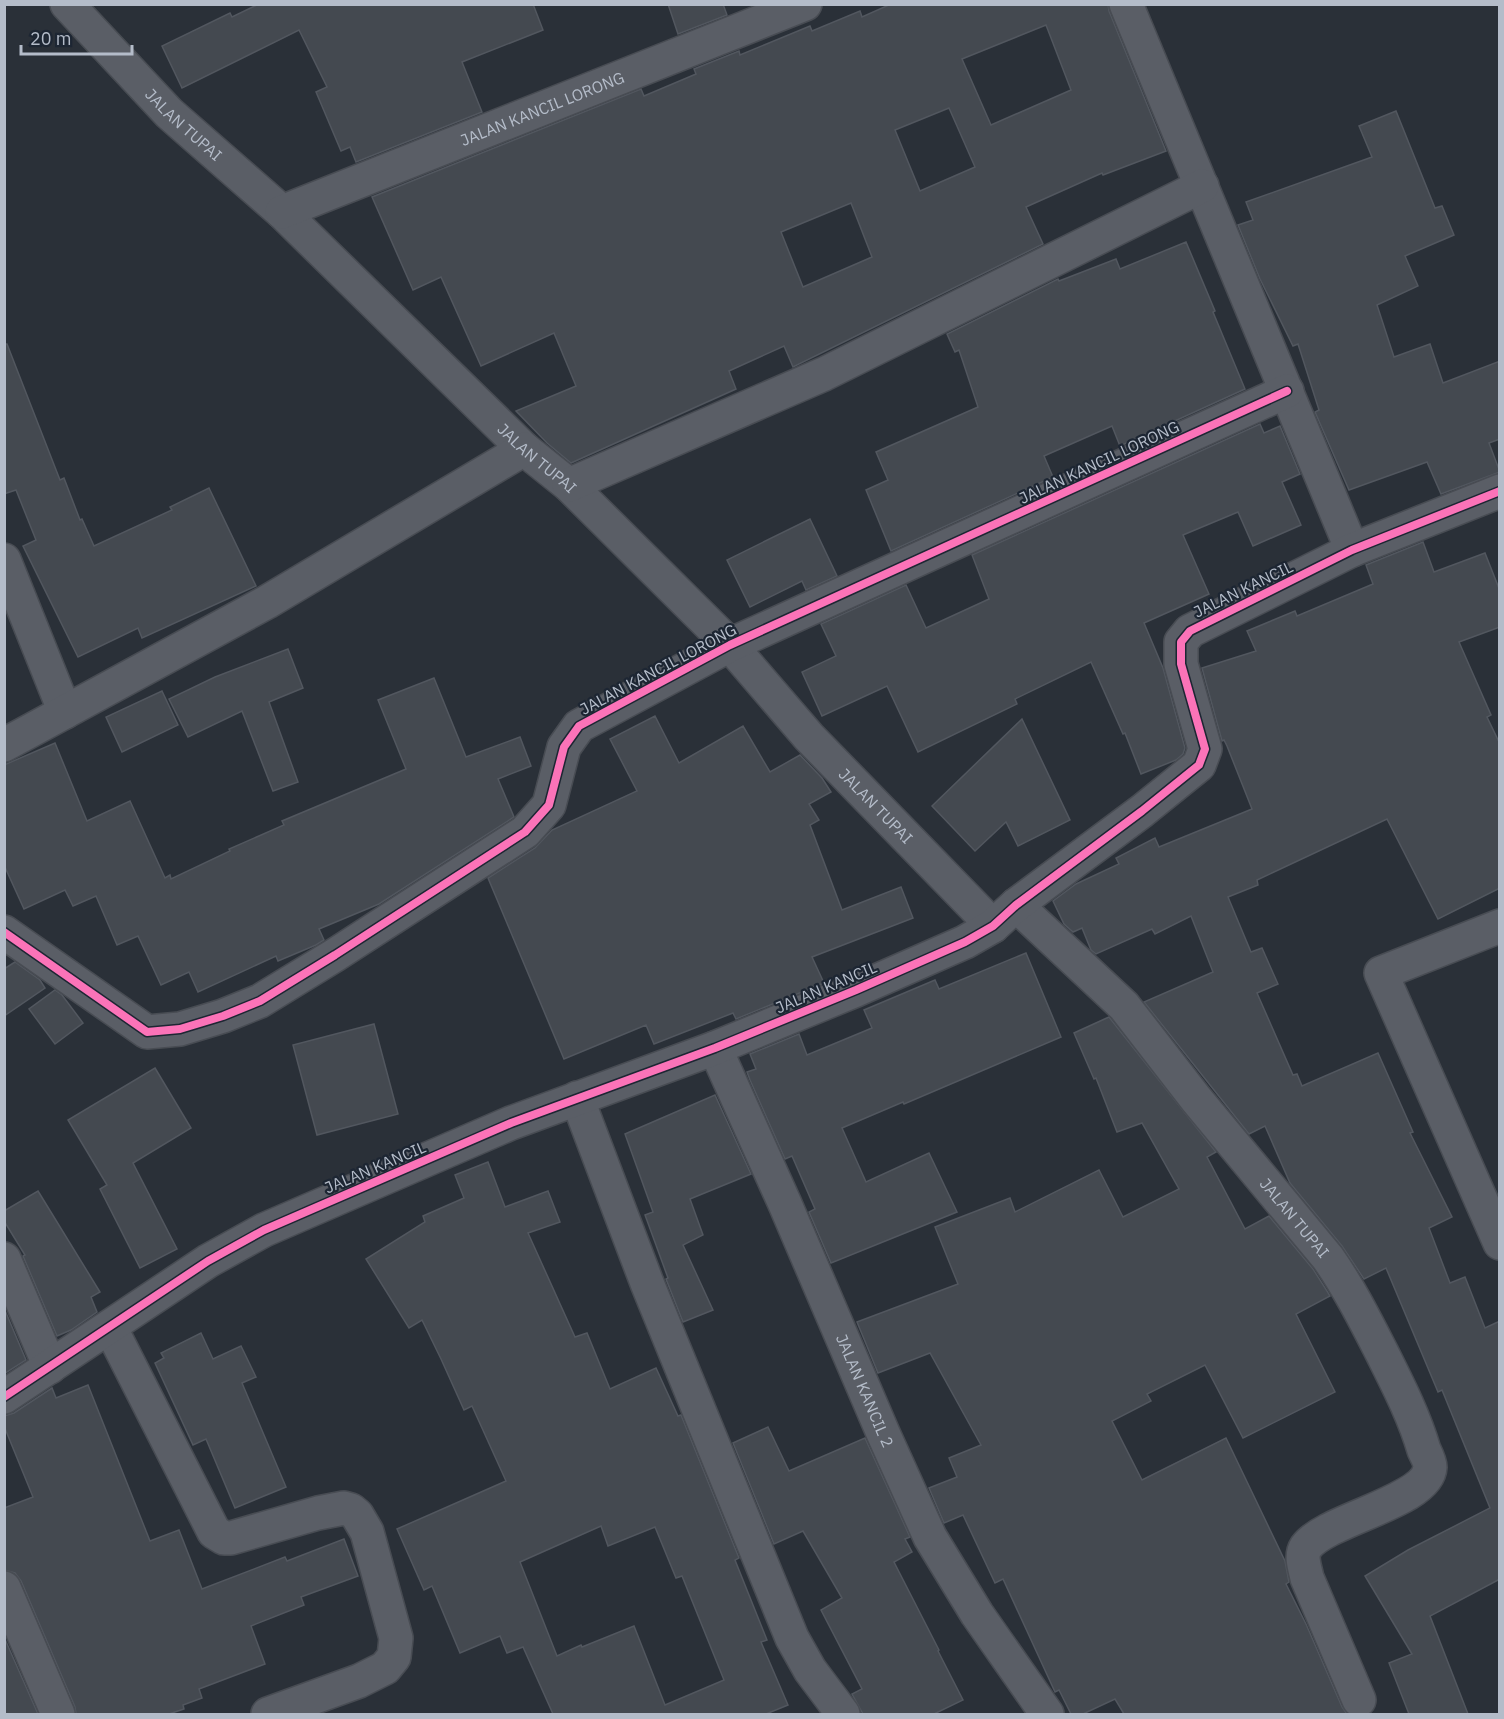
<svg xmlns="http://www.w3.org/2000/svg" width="1504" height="1719" font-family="'IBM Plex Sans',sans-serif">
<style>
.building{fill:#444950;stroke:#52575f;stroke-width:1.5;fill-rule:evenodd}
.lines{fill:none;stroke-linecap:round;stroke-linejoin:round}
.street-casing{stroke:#484c53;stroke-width:36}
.street{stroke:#5a5e66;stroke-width:33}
.cycleway-casing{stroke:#1d2633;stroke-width:11}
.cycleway{stroke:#fb73b8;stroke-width:8}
.labels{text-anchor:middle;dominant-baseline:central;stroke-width:4.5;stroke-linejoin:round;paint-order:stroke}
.street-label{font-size:16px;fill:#b4bcc9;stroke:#1d2633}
</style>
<rect width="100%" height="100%" fill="#2a3038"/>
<g class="building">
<path d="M 259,4 L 533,4 L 543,30 L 462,62 L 482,112 L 356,162 L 350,147 L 341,151 L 316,92 L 327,87 L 299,30 L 182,88 L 162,46 L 230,13 L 232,17 Z"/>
<path d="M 668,4 L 723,4 L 727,15 L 678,34 Z"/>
<path d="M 891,4 L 1108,4 L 1109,11 L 1166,151 L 1103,175 L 1102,173 L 1026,207 L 1043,244 L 793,367 L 784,346 L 729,371 L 736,389 L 571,463 L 547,443 L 516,411 L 576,386 L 554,333 L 481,366 L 441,277 L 413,290 L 372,197 L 641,89 L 644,96 L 696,74 L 694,69 L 739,51 L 740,55 L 810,26 L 812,31 L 860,11 L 862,17 ZM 1046,25 L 1071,90 L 991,125 L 962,59 ZM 949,108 L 975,167 L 920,191 L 895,130 ZM 851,203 L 872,257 L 803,287 L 781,232 Z"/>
<path d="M 1396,111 L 1435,208 L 1442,206 L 1454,235 L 1405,256 L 1418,286 L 1377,305 L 1394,357 L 1430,344 L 1443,383 L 1500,361 L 1500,439 L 1489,443 L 1500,472 L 1441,494 L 1427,462 L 1349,490 L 1315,412 L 1319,410 L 1298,344 L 1293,346 L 1260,279 L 1238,225 L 1253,220 L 1246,202 L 1372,157 L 1359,126 Z"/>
<path d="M 1186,242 L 1215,311 L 1213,312 L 1245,389 L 1120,446 L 1112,426 L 1044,456 L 1053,477 L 891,551 L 866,490 L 888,480 L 876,452 L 978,407 L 959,350 L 955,352 L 947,334 L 1058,279 L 1059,281 L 1116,259 L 1120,269 Z"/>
<path d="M 4,344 L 7,344 L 60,480 L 64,478 L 80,520 L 82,519 L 94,546 L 172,510 L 170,507 L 209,488 L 256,586 L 142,638 L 138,628 L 78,657 L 23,546 L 36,540 L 16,490 L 4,494 Z"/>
<path d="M 1260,424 L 1264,433 L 1280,426 L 1300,474 L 1282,482 L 1301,525 L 1253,546 L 1238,512 L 1183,535 L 1209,594 L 1144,623 L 1163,668 L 1185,748 L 1183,754 L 1176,760 L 1141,774 L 1125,733 L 1123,734 L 1091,662 L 1015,699 L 1017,704 L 918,752 L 887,686 L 822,716 L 802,672 L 836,656 L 821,624 L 906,585 L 926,628 L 989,599 L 972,555 Z"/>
<path d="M 810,519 L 837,576 L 806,590 L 802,581 L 750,607 L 727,560 Z"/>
<path d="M 1423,542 L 1434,572 L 1485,553 L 1500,591 L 1500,627 L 1459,642 L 1491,715 L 1487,717 L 1500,744 L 1500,888 L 1438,919 L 1387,819 L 1257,880 L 1258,885 L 1228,897 L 1251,952 L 1262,948 L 1278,984 L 1257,993 L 1293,1075 L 1297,1074 L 1302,1086 L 1378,1053 L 1413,1132 L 1410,1133 L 1452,1217 L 1429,1228 L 1450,1283 L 1465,1277 L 1485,1328 L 1500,1321 L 1500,1579 L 1430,1616 L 1468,1714 L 1409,1714 L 1389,1663 L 1412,1654 L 1365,1576 L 1408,1550 L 1490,1508 L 1442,1390 L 1438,1392 L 1386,1268 L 1364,1279 L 1342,1246 L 1290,1183 L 1265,1126 L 1249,1134 L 1144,1002 L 1213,972 L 1191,916 L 1155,934 L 1152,929 L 1096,954 L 1091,950 L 1082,928 L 1073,932 L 1064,924 L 1053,901 L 1076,884 L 1119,864 L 1116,858 L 1155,838 L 1159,847 L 1252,809 L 1227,746 L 1224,740 L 1222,741 L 1202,668 L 1256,651 L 1247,631 L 1295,611 L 1297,616 L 1373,584 L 1366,565 Z"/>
<path d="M 288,649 L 303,688 L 269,702 L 298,782 L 273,791 L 242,711 L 188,737 L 169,699 L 215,677 Z"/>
<path d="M 434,678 L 466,757 L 520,737 L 531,766 L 498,779 L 514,817 L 379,904 L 319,929 L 324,940 L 316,945 L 278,961 L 276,956 L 198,992 L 189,972 L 161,985 L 138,936 L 117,945 L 96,896 L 73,906 L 65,890 L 24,909 L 4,865 L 4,765 L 55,743 L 87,821 L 130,801 L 165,878 L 170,875 L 171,879 L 230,851 L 229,849 L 284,825 L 282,821 L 406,769 L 378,700 Z"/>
<path d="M 162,691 L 178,725 L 122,752 L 106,717 Z"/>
<path d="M 655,716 L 679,763 L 743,726 L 770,772 L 800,755 L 822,778 L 831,792 L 809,804 L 819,820 L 810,825 L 842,910 L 901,887 L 913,918 L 812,957 L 824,983 L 736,1019 L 733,1013 L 654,1044 L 646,1025 L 564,1059 L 488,878 L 535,848 L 552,830 L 637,791 L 610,739 Z"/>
<path d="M 1022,719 L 1070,820 L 1018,846 L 1006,822 L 975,851 L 932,806 Z"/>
<path d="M 1026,953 L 1061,1037 L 904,1104 L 903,1102 L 842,1128 L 866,1182 L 929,1153 L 957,1212 L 831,1263 L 809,1212 L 815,1209 L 792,1156 L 785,1159 L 750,1080 L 747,1072 L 756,1069 L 750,1054 L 799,1034 L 807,1055 L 872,1028 L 864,1010 L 935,980 L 939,989 Z"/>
<path d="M 15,962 L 40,980 L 45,988 L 4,1016 L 4,969 Z"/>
<path d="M 55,990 L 62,995 L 83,1023 L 55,1044 L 29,1009 Z"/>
<path d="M 1109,1017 L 1216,1152 L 1207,1157 L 1245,1229 L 1269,1216 L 1313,1269 L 1327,1291 L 1330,1296 L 1296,1314 L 1335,1392 L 1243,1438 L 1205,1365 L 1147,1394 L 1151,1401 L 1112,1421 L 1142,1480 L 1226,1438 L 1285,1561 L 1289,1582 L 1286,1584 L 1306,1624 L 1342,1707 L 1347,1714 L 1124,1714 L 1115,1699 L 1083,1714 L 1071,1714 L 1059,1690 L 1055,1692 L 1003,1579 L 995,1583 L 963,1515 L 944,1523 L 929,1488 L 957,1477 L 949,1458 L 981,1445 L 930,1353 L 878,1373 L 857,1322 L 958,1284 L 935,1227 L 1010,1198 L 1015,1212 L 1099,1170 L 1123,1217 L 1179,1189 L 1142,1123 L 1117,1132 L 1096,1078 L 1094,1079 L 1074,1033 Z"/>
<path d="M 374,1024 L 398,1114 L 317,1135 L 293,1045 Z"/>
<path d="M 155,1068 L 191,1128 L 133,1163 L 177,1249 L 140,1268 L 100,1189 L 107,1185 L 68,1120 Z"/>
<path d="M 715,1095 L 751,1174 L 690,1199 L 703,1235 L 683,1245 L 713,1310 L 683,1322 L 666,1279 L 668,1278 L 645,1215 L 653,1212 L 625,1134 Z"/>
<path d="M 488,1162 L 505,1207 L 548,1191 L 560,1222 L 528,1233 L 575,1337 L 587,1333 L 610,1389 L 656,1368 L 678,1416 L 681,1415 L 739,1558 L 735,1560 L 767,1640 L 761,1642 L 788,1705 L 766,1714 L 553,1714 L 523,1647 L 507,1653 L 500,1636 L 460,1653 L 432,1586 L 424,1590 L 397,1529 L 506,1481 L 472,1406 L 464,1410 L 441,1359 L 422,1320 L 409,1328 L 366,1259 L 425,1222 L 423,1216 L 464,1198 L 455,1175 ZM 601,1526 L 608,1546 L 655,1527 L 676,1578 L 682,1576 L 724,1680 L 665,1705 L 634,1626 L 582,1647 L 581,1645 L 557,1656 L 520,1562 Z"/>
<path d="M 38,1191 L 100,1292 L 91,1297 L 97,1312 L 71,1330 L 57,1336 L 23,1256 L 25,1255 L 4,1221 L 4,1211 Z"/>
<path d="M 4,1308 L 26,1360 L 4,1374 Z"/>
<path d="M 201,1333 L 213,1359 L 241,1346 L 256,1377 L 242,1383 L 286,1487 L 235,1508 L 206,1439 L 193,1445 L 155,1363 L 164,1358 L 161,1353 Z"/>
<path d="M 88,1385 L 150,1541 L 179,1530 L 202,1589 L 285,1557 L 287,1561 L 344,1539 L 358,1576 L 301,1597 L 304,1605 L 251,1626 L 265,1664 L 199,1689 L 202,1698 L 183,1705 L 184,1709 L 169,1714 L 76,1714 L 75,1707 L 21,1581 L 15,1573 L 4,1570 L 4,1508 L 33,1497 L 4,1426 L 4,1416 L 14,1413 L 52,1388 L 56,1398 Z"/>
<path d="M 768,1427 L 789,1471 L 865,1438 L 910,1537 L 905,1539 L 912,1552 L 894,1562 L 939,1650 L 938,1651 L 963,1700 L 934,1714 L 863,1714 L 852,1694 L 862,1689 L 821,1610 L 842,1598 L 803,1531 L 774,1544 L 733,1443 Z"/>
<path d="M 4,1637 L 38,1714 L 4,1714 Z"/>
</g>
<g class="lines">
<g class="street-casing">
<g id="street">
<path id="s1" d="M 67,4 L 169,113 L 282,212 L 524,449 L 569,485 L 730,645 L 809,737 L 993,926"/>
<path d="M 1126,4 L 1352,550"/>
<path id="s2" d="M 282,212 L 805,4"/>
<path d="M 569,485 L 824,374 L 1202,186"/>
<path d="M 4,560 L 65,712"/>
<path d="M 4,745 L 267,602 L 524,449"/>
<path id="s3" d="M 1016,905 L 1124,1006 L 1196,1099 L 1328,1258 C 1349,1288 1365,1320 1382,1353 C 1398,1385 1414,1416 1424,1450 C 1426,1454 1430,1462 1430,1467 C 1428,1502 1326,1519 1306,1547 C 1300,1556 1305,1568 1307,1578 L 1359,1700"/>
<path d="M 1500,926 L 1381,973 L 1500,1243"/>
<path d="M 4,932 L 147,1032 L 180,1029 L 223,1016 L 260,1001 L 335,955 L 525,832 L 549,805 L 564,747 L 579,726 L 730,645 L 1287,391"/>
<path id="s4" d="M 715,1048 L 785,1204 L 883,1433 L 930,1537 L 977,1614 L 1047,1714"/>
<path d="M 577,1098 L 647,1283 L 792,1638 L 810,1670 L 843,1714"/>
<path d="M 4,1259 L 50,1367"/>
<path d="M 110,1327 L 214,1532 L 224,1538 L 231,1538 L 318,1513 L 344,1508 L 351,1510 L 357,1515 L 367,1532 L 396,1638 L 394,1657 L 385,1668 L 359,1681 L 268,1714"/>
<path d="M 4,1397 L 208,1261 L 264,1230 L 511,1123 L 715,1048 L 856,990 L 965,942 L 993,926 L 1016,905 L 1142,811 L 1199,765 L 1205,749 L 1181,664 L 1181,642 L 1190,631 L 1352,550 L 1500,491"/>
<path d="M 4,1588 L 58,1714"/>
</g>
</g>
<use href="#street" class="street"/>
<g class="cycleway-casing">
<g id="cycleway">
<path d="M 4,932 L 147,1032 L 180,1029 L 223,1016 L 260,1001 L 335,955 L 525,832 L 549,805 L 564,747 L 579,726 L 730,645 L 1287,391"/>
<path d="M 4,1397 L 208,1261 L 264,1230 L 511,1123 L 715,1048 L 856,990 L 965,942 L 993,926 L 1016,905 L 1142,811 L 1199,765 L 1205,749 L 1181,664 L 1181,642 L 1190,631 L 1352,550 L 1500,491"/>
</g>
</g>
<use href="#cycleway" class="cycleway"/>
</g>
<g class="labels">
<g class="street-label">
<text stroke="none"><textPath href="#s2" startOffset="280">JALAN KANCIL LORONG</textPath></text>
<text stroke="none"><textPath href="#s1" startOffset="168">JALAN TUPAI</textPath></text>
<text stroke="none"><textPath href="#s1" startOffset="654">JALAN TUPAI</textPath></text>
<text transform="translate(1099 462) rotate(-25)">JALAN KANCIL LORONG</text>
<text transform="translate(1243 589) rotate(-26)">JALAN KANCIL</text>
<text transform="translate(658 669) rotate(-28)">JALAN KANCIL LORONG</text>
<text stroke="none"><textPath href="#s1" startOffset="1140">JALAN TUPAI</textPath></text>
<text transform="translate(826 987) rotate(-23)">JALAN KANCIL</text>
<text transform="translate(375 1167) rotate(-23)">JALAN KANCIL</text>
<text stroke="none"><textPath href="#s3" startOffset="420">JALAN TUPAI</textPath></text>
<text stroke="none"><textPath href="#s4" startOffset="374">JALAN KANCIL 2</textPath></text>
</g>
</g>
<rect width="1504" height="1719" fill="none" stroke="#b4bcc9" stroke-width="12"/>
<path d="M21 45v9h111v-9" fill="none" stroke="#b4bcc9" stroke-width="3"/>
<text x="30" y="45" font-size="18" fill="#b4bcc9" stroke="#1d2633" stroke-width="4.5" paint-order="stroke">20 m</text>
</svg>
